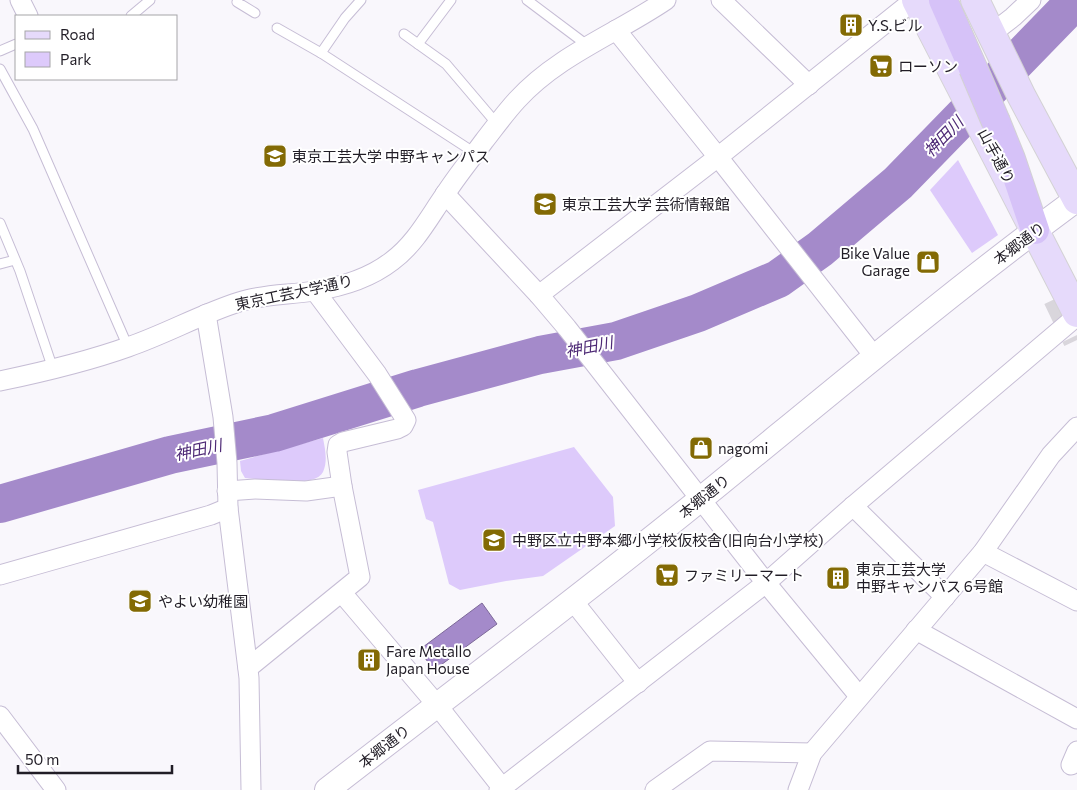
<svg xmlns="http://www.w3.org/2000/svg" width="1077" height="790" font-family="Commissioner,'Noto Sans JP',sans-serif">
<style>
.green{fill:#ddcafb}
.water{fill:#a48aca;stroke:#7d6999}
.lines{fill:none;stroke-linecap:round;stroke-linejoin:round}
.river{stroke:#a48aca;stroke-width:38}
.motorway-tunnel{stroke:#d9d6dc;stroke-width:28;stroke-dasharray:28 14;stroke-linecap:butt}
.service-casing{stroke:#c6bdd5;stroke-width:11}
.minor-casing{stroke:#c6bdd5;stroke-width:21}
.tertiary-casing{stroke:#c6bdd5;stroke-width:26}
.primary-casing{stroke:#d3d2d4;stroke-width:30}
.motorway-casing{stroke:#d3d2d4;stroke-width:30}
.service{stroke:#fff;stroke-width:9}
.minor{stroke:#fff;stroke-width:19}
.tertiary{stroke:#fff;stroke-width:24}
.primary{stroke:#e6dafb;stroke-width:28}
.motorway{stroke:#d6c2f8;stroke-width:28}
.motorway-bridge-casing{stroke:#d3d2d4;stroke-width:30;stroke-linecap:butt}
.motorway-bridge{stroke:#d6c2f8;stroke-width:28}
.labels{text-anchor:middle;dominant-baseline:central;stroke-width:4;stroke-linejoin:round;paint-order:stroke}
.poi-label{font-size:15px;fill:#211d26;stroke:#fff;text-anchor:start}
.street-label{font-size:15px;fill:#211d26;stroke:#fff}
.water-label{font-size:16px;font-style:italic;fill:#4e2a76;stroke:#fff}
</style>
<rect width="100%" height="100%" fill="#f9f7fc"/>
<g class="green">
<path d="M 958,160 L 998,235 L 972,253 L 930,190 Z"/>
<path d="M 323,438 C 325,449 328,461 323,472 C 315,489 261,479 245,478 L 241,471 L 240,461 Z"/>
<path d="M 574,447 L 613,497 L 615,526 L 543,576 L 506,581 L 460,590 L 449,584 L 433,522 L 426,519 L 418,490 Z"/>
</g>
<path class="water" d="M 482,603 L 497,624 L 434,670 L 419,650 Z"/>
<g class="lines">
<path class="river" d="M 0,504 L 170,455 L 274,433 L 418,388 L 540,355 L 616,341 L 698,313 L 778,279 L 820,249 L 898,183 L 1076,0"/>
<path class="motorway-tunnel" d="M 1057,298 L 1077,340"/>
<g class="service-casing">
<g id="service">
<path d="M 238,0 L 237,2 L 255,13"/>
<path d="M 361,0 L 345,18 L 321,53 L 475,153"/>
<path d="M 451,0 L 418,44 L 446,64 L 497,124"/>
<path d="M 527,0 L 587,45"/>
<path d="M 131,16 L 150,0"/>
<path d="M 277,28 L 321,53"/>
<path d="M 404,34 L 418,44"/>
<path d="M 0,51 L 16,44"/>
<path d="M 0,69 L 33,129 L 128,347"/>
<path d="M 0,223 L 20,271 L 53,369"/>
<path d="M 0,264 L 15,260"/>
</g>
</g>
<g class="minor-casing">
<g id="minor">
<path d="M 20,0 L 28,16"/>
<path d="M 721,0 L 809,85"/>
<path d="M 616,30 L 718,157 L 914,0"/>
<path d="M 991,34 L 1013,17 L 1031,0"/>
<path d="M 445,194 L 539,295 L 567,328 L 766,583 L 859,696"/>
<path d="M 539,295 L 718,157 L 874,356"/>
<path d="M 206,314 L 223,417 L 227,463 L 228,508 L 249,678 L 251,790"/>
<path d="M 0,381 C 43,372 86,362 128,347 C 166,334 201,314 239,302 C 263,294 289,295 314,291 C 341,287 370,278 392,261 C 415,244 428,219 444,196 C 456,177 471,159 484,141 C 495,127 505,113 517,100 C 558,55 616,34 666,0"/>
<path d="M 227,491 L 255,489 L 306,491 L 342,486"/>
<path d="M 853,506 L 945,597"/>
<path d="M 983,552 L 1077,601"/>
<path d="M 0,575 L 211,515 L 228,508"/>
<path d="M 342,593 L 437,705 L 504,790"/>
<path d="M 573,601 L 638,683"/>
<path d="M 916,630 L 1077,719"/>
<path d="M 248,668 L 360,577 L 342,486 L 337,452 L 338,445 L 343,442 L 397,429 L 403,426 L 406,420 L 377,374 L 315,291"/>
<path d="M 0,716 L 56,790"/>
<path d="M 1071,765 L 1077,751"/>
<path d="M 499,790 L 766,583 L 853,506 L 1077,316"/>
<path d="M 655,790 L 710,751 L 812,753"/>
<path d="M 798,790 L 812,753 L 983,552 L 1051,455 L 1077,427"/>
</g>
</g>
<g class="tertiary-casing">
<path id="tertiary" d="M 327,790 C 452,693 579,598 702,498 C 826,397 948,294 1077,199"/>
</g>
<g class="primary-casing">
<g id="primary">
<path d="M 916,0 L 1077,313"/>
<path d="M 975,0 L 1021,95 L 1077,200"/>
</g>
</g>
<g class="motorway-casing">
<g id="motorway">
<path d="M 943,0 L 973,68"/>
<path d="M 996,122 L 1011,159 L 1035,230"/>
</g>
</g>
<use href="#service" class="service"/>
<use href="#minor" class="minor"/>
<use href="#tertiary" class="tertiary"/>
<use href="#primary" class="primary"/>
<use href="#motorway" class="motorway"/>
<g class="motorway-bridge-casing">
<path id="motorway-bridge" d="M 973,68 L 996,122"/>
</g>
<use href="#motorway-bridge" class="motorway-bridge"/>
</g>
<defs>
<g id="building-square" transform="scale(1.25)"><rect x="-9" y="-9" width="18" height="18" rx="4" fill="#836a04" stroke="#fff"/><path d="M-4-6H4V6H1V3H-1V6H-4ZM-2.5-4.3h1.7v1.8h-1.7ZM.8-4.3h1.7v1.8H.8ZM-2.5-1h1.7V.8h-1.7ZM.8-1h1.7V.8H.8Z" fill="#fff"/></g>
<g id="supermarket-square" transform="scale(1.25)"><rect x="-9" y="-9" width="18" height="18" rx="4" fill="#836a04" stroke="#fff"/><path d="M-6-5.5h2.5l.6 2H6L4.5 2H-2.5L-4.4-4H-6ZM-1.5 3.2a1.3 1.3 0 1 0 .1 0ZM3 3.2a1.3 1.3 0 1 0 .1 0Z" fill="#fff"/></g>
<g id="university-square" transform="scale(1.25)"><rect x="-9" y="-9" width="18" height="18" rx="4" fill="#836a04" stroke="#fff"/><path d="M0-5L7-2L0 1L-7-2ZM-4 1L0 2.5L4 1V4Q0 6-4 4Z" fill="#fff"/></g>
<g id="shop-square" transform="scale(1.25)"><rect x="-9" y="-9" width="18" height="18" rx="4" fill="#836a04" stroke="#fff"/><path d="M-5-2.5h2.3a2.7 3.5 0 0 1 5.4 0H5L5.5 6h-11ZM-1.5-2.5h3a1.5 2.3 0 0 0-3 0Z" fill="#fff"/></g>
<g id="school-square" transform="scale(1.25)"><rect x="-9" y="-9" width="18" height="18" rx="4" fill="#836a04" stroke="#fff"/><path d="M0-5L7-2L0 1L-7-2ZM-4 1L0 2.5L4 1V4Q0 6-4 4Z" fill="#fff"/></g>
</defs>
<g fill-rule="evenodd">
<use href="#building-square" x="851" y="25"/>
<use href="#supermarket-square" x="881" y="66"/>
<use href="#university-square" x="275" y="156"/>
<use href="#university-square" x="545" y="204"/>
<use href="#shop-square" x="928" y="262"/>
<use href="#shop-square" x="701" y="448"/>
<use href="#school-square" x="494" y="540"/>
<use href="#supermarket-square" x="667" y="575"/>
<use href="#building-square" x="838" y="578"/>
<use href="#school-square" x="140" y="601"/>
<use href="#building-square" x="369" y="660"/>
</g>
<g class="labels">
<g class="poi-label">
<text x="868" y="25">Y.S.ビル</text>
<text x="898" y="66">ローソン</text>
<text x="292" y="156">東京工芸大学 中野キャンパス</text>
<text x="562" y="204">東京工芸大学 芸術情報館</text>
<text x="910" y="253" text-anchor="end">Bike Value<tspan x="910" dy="17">Garage</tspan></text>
<text x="718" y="448">nagomi</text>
<text x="512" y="540">中野区立中野本郷小学校仮校舎(旧向台小学校)</text>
<text x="856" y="569">東京工芸大学<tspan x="856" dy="17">中野キャンパス 6号館</tspan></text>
<text x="684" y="575">ファミリーマート</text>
<text x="158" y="601">やよい幼稚園</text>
<text x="386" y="651">Fare Metallo<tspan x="386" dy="17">Japan House</tspan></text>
</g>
<g class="street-label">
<text transform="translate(997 156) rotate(62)">山手通り</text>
<text transform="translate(1019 243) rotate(-37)">本郷通り</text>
<text transform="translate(294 292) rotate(-12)">東京工芸大学通り</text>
<text transform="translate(704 496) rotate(-39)">本郷通り</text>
<text transform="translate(384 746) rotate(-38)">本郷通り</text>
</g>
<g class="water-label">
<text transform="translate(943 136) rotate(-46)">神田川</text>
<text transform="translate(589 346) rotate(-11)">神田川</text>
<text transform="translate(198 449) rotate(-12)">神田川</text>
</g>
</g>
<rect x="15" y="15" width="162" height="65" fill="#ffffff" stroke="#a6a5a8"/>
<rect x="25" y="31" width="25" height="8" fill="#e6dafb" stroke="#a6a5a8"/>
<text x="60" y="40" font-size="15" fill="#211d26">Road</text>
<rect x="25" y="52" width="25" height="15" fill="#ddcafb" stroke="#a6a5a8"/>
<text x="60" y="65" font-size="15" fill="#211d26">Park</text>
<path d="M18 765v8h154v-8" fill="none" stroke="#211d26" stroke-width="2.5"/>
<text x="25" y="765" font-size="15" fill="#211d26" stroke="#ffffff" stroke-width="4" paint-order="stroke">50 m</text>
</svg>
